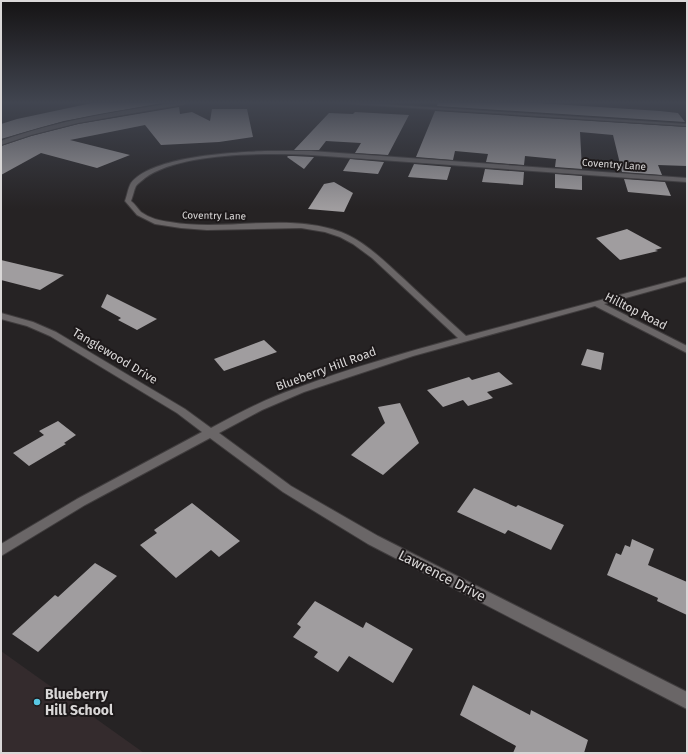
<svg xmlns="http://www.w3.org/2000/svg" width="688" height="754" font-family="'Fira Sans',sans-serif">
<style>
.built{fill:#342b2d}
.building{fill:#a09d9f}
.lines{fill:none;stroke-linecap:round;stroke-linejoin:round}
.minor-casing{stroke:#403d3e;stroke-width:2}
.minor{fill:#6a6667;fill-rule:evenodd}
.poi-dot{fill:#59c8e4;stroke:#1d191a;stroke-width:1.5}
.labels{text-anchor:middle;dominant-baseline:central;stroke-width:4;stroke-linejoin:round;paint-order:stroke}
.far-street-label{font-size:10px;fill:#dad8d8;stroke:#1d191a}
.street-label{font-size:12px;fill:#dad8d8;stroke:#1d191a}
.near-street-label{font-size:14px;fill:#dad8d8;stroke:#1d191a}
.near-poi-label{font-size:14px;font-weight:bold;fill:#dad8d8;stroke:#1d191a;text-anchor:start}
</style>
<rect width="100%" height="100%" fill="#262324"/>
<path class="built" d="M 1,651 L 144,753 L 1,753 Z"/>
<g class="building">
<path d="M 92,103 L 162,103 L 64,121 L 1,139 L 1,124 L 17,119 Z"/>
<path d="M 438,103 L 538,103 L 660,111 L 678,113 L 685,122 L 437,106 Z"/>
<path d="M 179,107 L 180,114 L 192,112 L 210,121 L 212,109 L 247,109 L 253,137 L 219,142 L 161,145 L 145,125 L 70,140 L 130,155 L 97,168 L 41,153 L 1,175 L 1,146 L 31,136 L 78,124 Z"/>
<path d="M 435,111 L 687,127 L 687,166 L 658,165 L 662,175 L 622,172 L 613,135 L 580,132 L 582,169 L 555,167 L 556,159 L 525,156 L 524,165 L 486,162 L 488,154 L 455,151 L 453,160 L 416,157 Z"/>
<path d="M 355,112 L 409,115 L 388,155 L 355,153 L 361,143 L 326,141 L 319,150 L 294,150 L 329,113 L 353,114 Z"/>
<path d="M 288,156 L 293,156 L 314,157 L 304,169 L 287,157 Z"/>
<path d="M 350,159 L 384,162 L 378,174 L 343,171 Z"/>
<path d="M 414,164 L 451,167 L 447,180 L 408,177 Z"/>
<path d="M 485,169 L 524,172 L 523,185 L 482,182 Z"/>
<path d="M 555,174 L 582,176 L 582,190 L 555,188 Z"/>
<path d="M 624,179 L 665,182 L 671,196 L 628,192 Z"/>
<path d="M 334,182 L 353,193 L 344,212 L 308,209 L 324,184 Z"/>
<path d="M 627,229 L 662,248 L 655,250 L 658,251 L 620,260 L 596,238 Z"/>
<path d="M 1,260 L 64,275 L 40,290 L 1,280 Z"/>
<path d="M 107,294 L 157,319 L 137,330 L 118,320 L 121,318 L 101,307 Z"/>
<path d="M 264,340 L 277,352 L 224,371 L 214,359 Z"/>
<path d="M 587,349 L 604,353 L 601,370 L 581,365 Z"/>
<path d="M 499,372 L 513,384 L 487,392 L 493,398 L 468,406 L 463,400 L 443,407 L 427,390 L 469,377 L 472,380 Z"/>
<path d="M 400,403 L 419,443 L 383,475 L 351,455 L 385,423 L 378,407 Z"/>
<path d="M 58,421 L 76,435 L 64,443 L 66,444 L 29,466 L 13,453 L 44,435 L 39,431 Z"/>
<path d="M 474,488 L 516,507 L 518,505 L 564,525 L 551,550 L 508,530 L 505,534 L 457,512 Z"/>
<path d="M 192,503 L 240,541 L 219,557 L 211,550 L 176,578 L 140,545 L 157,533 L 154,530 Z"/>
<path d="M 632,539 L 654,549 L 648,565 L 687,582 L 687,615 L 657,601 L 658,598 L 607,575 L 616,553 L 621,555 L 625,545 L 630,547 Z"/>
<path d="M 95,563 L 117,576 L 38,652 L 12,634 L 55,595 L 58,597 Z"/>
<path d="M 315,601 L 363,628 L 366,622 L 413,649 L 393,683 L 349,656 L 338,672 L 314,657 L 318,652 L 293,637 L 301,627 L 297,624 Z"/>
<path d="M 473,685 L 530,715 L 531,710 L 588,740 L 584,753 L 513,753 L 516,746 L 460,715 Z"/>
</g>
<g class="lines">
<g class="minor-casing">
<g id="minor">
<path d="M 175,103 L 191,103 L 78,123 L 31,135 L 1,145 L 1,141 C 55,121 118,111 175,103 Z"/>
<path d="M 337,103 L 365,103 L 687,124 L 687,126 Z"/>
<path d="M 268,151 L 311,151 L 687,178 L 687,182 L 311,155 C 267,153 181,152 145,178 C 142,181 138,183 136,186 C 134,190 133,196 131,201 C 135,204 138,209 141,212 C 149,218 161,221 170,222 C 226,232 286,212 341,232 C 366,242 384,261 404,279 C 424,298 445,317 466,336 L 687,277 L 687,281 L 604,304 L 687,346 L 687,353 L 595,306 L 413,356 L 304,392 L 262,410 L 219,433 L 291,486 L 378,536 L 687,692 L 687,709 L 368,544 L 283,492 L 210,438 L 85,505 L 1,556 L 1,544 L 77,499 L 202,432 L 177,413 L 50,336 L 27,326 L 1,319 L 1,313 L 33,322 L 56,332 L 185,409 L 211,428 C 239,413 267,398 297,388 C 350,368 404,353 458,338 L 372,258 L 353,244 L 340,237 L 325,232 L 301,228 L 207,230 L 181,228 L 155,224 L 137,215 L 125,201 C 127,196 128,188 131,183 C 152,156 235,152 268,151 Z"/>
</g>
</g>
<use href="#minor" class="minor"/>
</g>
<linearGradient id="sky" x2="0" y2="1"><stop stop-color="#151314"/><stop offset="0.49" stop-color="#414550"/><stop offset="1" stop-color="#414550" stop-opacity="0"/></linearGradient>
<rect width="688" height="209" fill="url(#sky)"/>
<circle class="poi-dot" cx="37" cy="702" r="4"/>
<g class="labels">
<g class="far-street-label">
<text transform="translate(614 165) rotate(4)">Coventry Lane</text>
<text transform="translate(214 216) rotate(1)">Coventry Lane</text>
</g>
<g class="street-label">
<text transform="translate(636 311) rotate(27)">Hilltop Road</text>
<text transform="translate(115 356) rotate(31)">Tanglewood Drive</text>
<text transform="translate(326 369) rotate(-20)">Blueberry Hill Road</text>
</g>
<g class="near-street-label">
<text transform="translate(442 576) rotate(27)">Lawrence Drive</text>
</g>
<g class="near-poi-label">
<text x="45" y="694">Blueberry<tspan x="45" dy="16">Hill School</tspan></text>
</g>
</g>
<rect width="688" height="754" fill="none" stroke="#dad8d8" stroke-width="4"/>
</svg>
